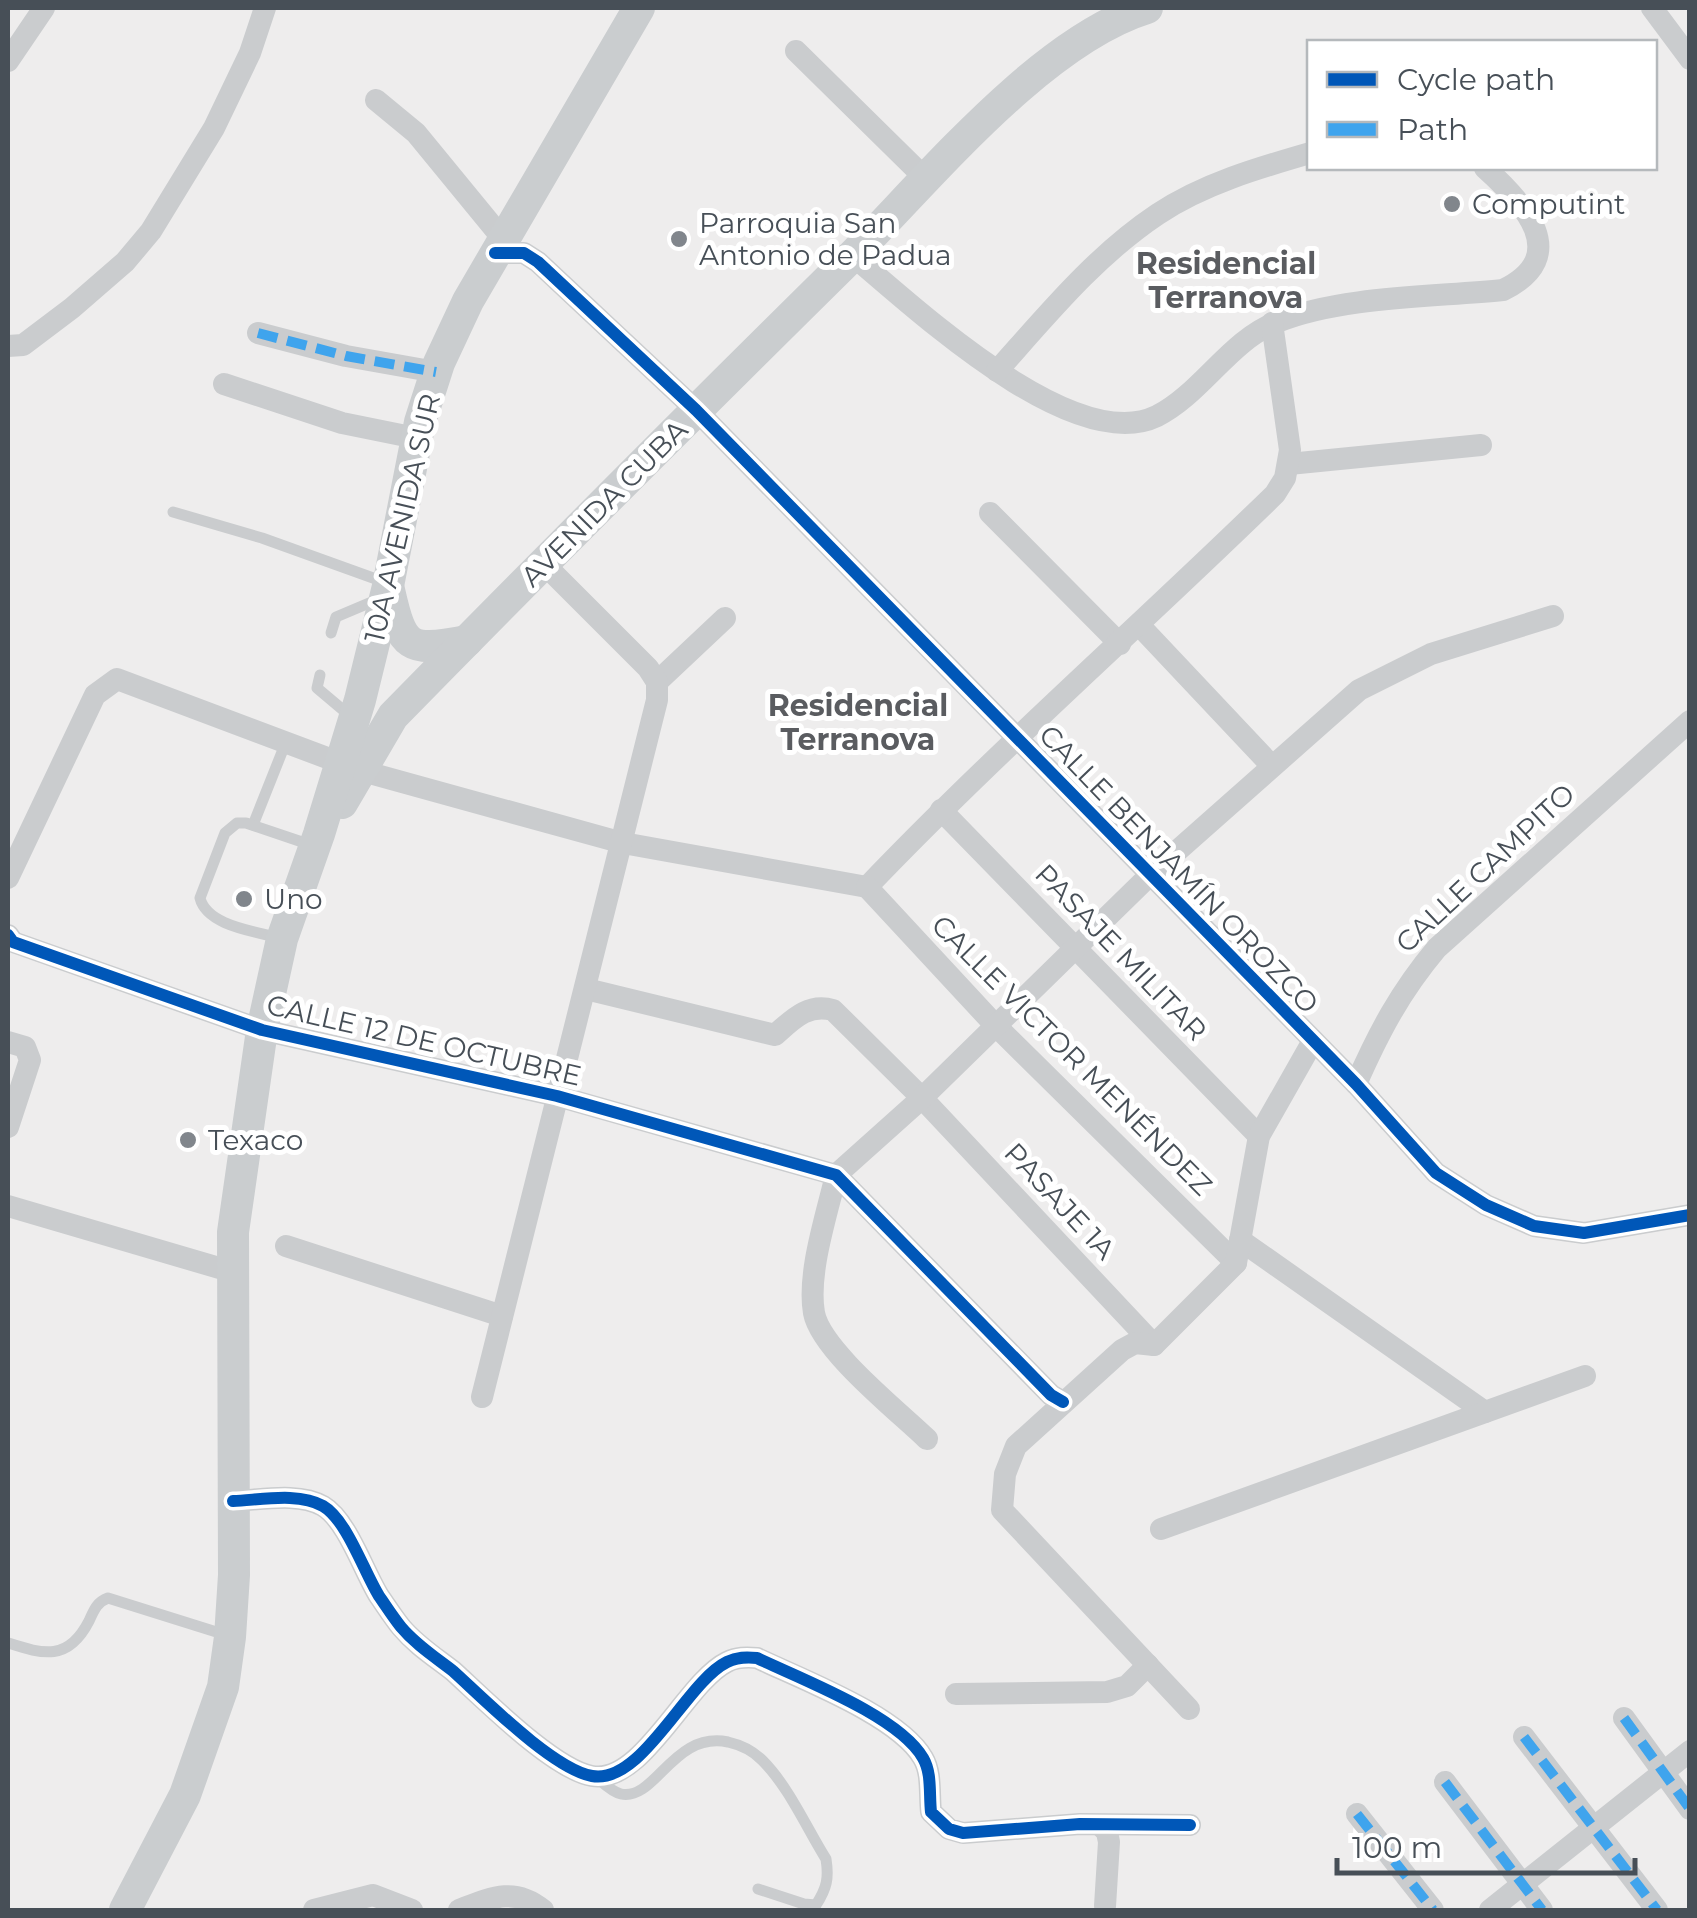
<svg xmlns="http://www.w3.org/2000/svg" width="1697" height="1918" font-family="Montserrat,sans-serif">
<style>
.lines{fill:none;stroke-linecap:round;stroke-linejoin:round}
.lane{stroke:#caccce;stroke-width:11}
.street{stroke:#caccce;stroke-width:22}
.secondary{stroke:#cacdcf;stroke-width:32}
.quiet{stroke:#3fa4ed;stroke-width:10;stroke-dasharray:20 10;stroke-linecap:butt}
.cycleway-casing{stroke:#fff;stroke-width:19}
.cycleway{stroke:#0057b8;stroke-width:12}
.poi-dot{fill:#81868c;stroke:#fff;stroke-width:4}
.labels{text-anchor:middle;dominant-baseline:central;stroke-width:10;stroke-linejoin:round;paint-order:stroke}
.poi-label{font-size:28px;fill:#474f57;stroke:#fff;text-anchor:start}
.street-label{font-size:28px;fill:#474f57;stroke:#fff}
.neighbourhood-label{font-size:30px;font-weight:bold;fill:#5a5c60;stroke:#fff}
</style>
<rect width="100%" height="100%" fill="#eeeded"/>
<g class="lines">
<g class="lane">
<path d="M 173,512 L 262,538 L 387,583"/>
<path d="M 331,633 L 336,617 L 381,598"/>
<path d="M 320,675 L 317,688 L 349,715"/>
<path d="M 253,825 L 286,742"/>
<path d="M 279,938 C 255,931 207,926 200,898 L 225,833 L 237,823 L 246,823 L 311,845"/>
<path d="M 8,1643 C 43,1654 68,1662 89,1621 C 94,1610 97,1602 108,1598 L 226,1635"/>
<path d="M 596,1777 C 603,1783 612,1792 621,1794 C 656,1801 673,1731 728,1742 C 741,1745 753,1751 762,1760 C 789,1787 806,1827 826,1859 C 829,1878 827,1888 816,1905 L 804,1904 L 758,1889"/>
</g>
<g class="street">
<path d="M 1652,8 L 1690,59"/>
<path d="M 796,51 L 926,179"/>
<path d="M 8,61 L 44,8"/>
<path d="M 376,100 L 416,133 L 503,239"/>
<path d="M 495,253 L 524,253 L 538,262 L 696,410 L 1356,1084 L 1436,1173 L 1486,1205 L 1534,1226 L 1584,1233 L 1690,1215"/>
<path d="M 852,255 C 913,306 1073,457 1157,416 C 1202,393 1230,340 1277,322 C 1341,296 1434,297 1503,290 C 1573,256 1524,203 1485,168"/>
<path d="M 258,333 L 346,356 L 436,372"/>
<path d="M 8,346 L 23,345 L 72,308 L 125,262 L 151,231 L 214,128 L 250,53 L 265,8"/>
<path d="M 997,371 C 1047,315 1095,256 1158,214 C 1203,184 1258,168 1310,153"/>
<path d="M 224,384 L 342,423 L 416,438"/>
<path d="M 1289,464 L 1481,445"/>
<path d="M 990,513 L 1120,644"/>
<path d="M 1140,626 L 1271,765"/>
<path d="M 657,682 L 725,618"/>
<path d="M 941,810 L 1259,1136"/>
<path d="M 8,878 L 95,695 L 117,679 L 362,771 L 623,843 L 867,887"/>
<path d="M 867,887 C 998,750 1140,626 1275,494 L 1285,478 L 1290,450 L 1272,323"/>
<path d="M 867,887 L 995,1025 L 1236,1263"/>
<path d="M 8,935 L 13,942 L 262,1030 L 557,1096 L 836,1175 L 1051,1395 L 1063,1402"/>
<path d="M 586,989 L 775,1035 C 793,1019 808,1003 833,1010 L 922,1098 L 1154,1345"/>
<path d="M 8,1042 L 25,1047 L 30,1060 L 8,1127"/>
<path d="M 1356,1084 C 1379,1032 1400,992 1437,948 L 1690,721"/>
<path d="M 836,1175 L 922,1098 L 1150,875 L 1359,690 L 1431,654 L 1553,616"/>
<path d="M 836,1175 C 827,1214 807,1273 814,1313 C 821,1350 898,1411 927,1439"/>
<path d="M 8,1206 L 233,1272"/>
<path d="M 1240,1240 L 1485,1412"/>
<path d="M 286,1246 L 502,1316"/>
<path d="M 482,1397 L 657,700 L 657,682 L 648,668 L 544,564"/>
<path d="M 233,1501 C 260,1500 299,1492 323,1506 C 347,1520 364,1572 379,1596 C 386,1606 393,1617 401,1627 C 416,1645 435,1657 453,1671 C 484,1699 553,1769 592,1776 C 642,1785 686,1682 727,1662 C 737,1657 746,1657 757,1658 C 801,1679 899,1716 923,1758 C 932,1773 929,1794 931,1812 L 949,1829 L 963,1833 L 1080,1824 L 1190,1825"/>
<path d="M 1161,1529 L 1585,1376"/>
<path d="M 956,1694 L 1107,1692 L 1127,1686 L 1148,1665"/>
<path d="M 1189,1709 L 1002,1510 L 1005,1474 L 1016,1446 L 1122,1350 L 1135,1343 L 1154,1345 L 1236,1263 L 1259,1136 L 1313,1041"/>
<path d="M 1624,1718 L 1690,1809"/>
<path d="M 1524,1737 L 1657,1910"/>
<path d="M 1445,1782 L 1542,1910"/>
<path d="M 1357,1814 L 1433,1910"/>
<path d="M 1101,1826 L 1107,1832 L 1109,1842 L 1105,1906"/>
<path d="M 314,1910 L 373,1895 L 412,1910"/>
<path d="M 459,1910 C 490,1898 514,1886 543,1910"/>
<path d="M 1490,1910 L 1690,1751"/>
</g>
<g class="secondary">
<path d="M 389,590 C 402,648 408,653 467,641"/>
<path d="M 342,803 L 393,716 C 543,563 695,411 848,260 C 927,181 1040,41 1147,8"/>
<path d="M 125,1910 L 185,1795 L 223,1687 L 230,1637 L 234,1575 L 233,1232 L 262,1030 L 282,939 L 319,834 L 360,700 L 388,586 L 420,422 L 439,363 L 468,301 L 639,8"/>
</g>
<g class="quiet">
<path d="M 258,333 L 346,356 L 436,372"/>
<path d="M 1624,1718 L 1690,1809"/>
<path d="M 1524,1737 L 1657,1910"/>
<path d="M 1445,1782 L 1542,1910"/>
<path d="M 1357,1814 L 1433,1910"/>
</g>
<g class="cycleway-casing">
<g id="cycleway">
<path d="M 495,253 L 524,253 L 538,262 L 696,410 L 1356,1084 L 1436,1173 L 1486,1205 L 1534,1226 L 1584,1233 L 1690,1215"/>
<path d="M 8,935 L 13,942 L 262,1030 L 557,1096 L 836,1175 L 1051,1395 L 1063,1402"/>
<path d="M 233,1501 C 260,1500 299,1492 323,1506 C 347,1520 364,1572 379,1596 C 386,1606 393,1617 401,1627 C 416,1645 435,1657 453,1671 C 484,1699 553,1769 592,1776 C 642,1785 686,1682 727,1662 C 737,1657 746,1657 757,1658 C 801,1679 899,1716 923,1758 C 932,1773 929,1794 931,1812 L 949,1829 L 963,1833 L 1080,1824 L 1190,1825"/>
</g>
</g>
<use href="#cycleway" class="cycleway"/>
</g>
<g class="poi-dot">
<circle cx="1452" cy="204" r="10"/>
<circle cx="679" cy="239" r="10"/>
<circle cx="244" cy="899" r="10"/>
<circle cx="188" cy="1140" r="10"/>
</g>
<g class="labels">
<g class="poi-label">
<text x="1472" y="204">Computint</text>
<text x="699" y="223">Parroquia San<tspan x="699" dy="32">Antonio de Padua</tspan></text>
<text x="264" y="899">Uno</text>
<text x="208" y="1140">Texaco</text>
</g>
<g class="street-label">
<text transform="translate(604 503) rotate(-45)">AVENIDA CUBA</text>
<text transform="translate(402 518) rotate(-77)">10A AVENIDA SUR</text>
<text transform="translate(1485 868) rotate(-43)">CALLE CAMPITO</text>
<text transform="translate(1179 869) rotate(46)">CALLE BENJAMÍN OROZCO</text>
<text transform="translate(1121 952) rotate(46)">PASAJE MILITAR</text>
<text transform="translate(424 1040) rotate(13)">CALLE 12 DE OCTUBRE</text>
<text transform="translate(1072 1055) rotate(45)">CALLE VICTOR MENÉNDEZ</text>
<text transform="translate(1060 1201) rotate(47)">PASAJE 1A</text>
</g>
<g class="neighbourhood-label">
<text x="1226" y="263">Residencial<tspan x="1226" dy="34">Terranova</tspan></text>
<text x="858" y="705">Residencial<tspan x="858" dy="34">Terranova</tspan></text>
</g>
</g>
<rect width="1697" height="1918" fill="none" stroke="#474f57" stroke-width="20"/>
<rect x="1307" y="40" width="350" height="130" fill="#ffffff" stroke="#b5b9bc" stroke-width="2.5"/>
<rect x="1327" y="72" width="50" height="15" fill="#0057b8" stroke="#b5b9bc" stroke-width="2.5"/>
<text x="1397" y="90" font-size="30" fill="#474f57">Cycle path</text>
<rect x="1327" y="122" width="50" height="15" fill="#3fa4ed" stroke="#b5b9bc" stroke-width="2.5"/>
<text x="1397" y="140" font-size="30" fill="#474f57">Path</text>
<path d="M1337 1858v15h298v-15" fill="none" stroke="#474f57" stroke-width="5"/>
<text x="1352" y="1858" font-size="30" fill="#474f57" stroke="#ffffff" stroke-width="8" paint-order="stroke">100 m</text>
</svg>
